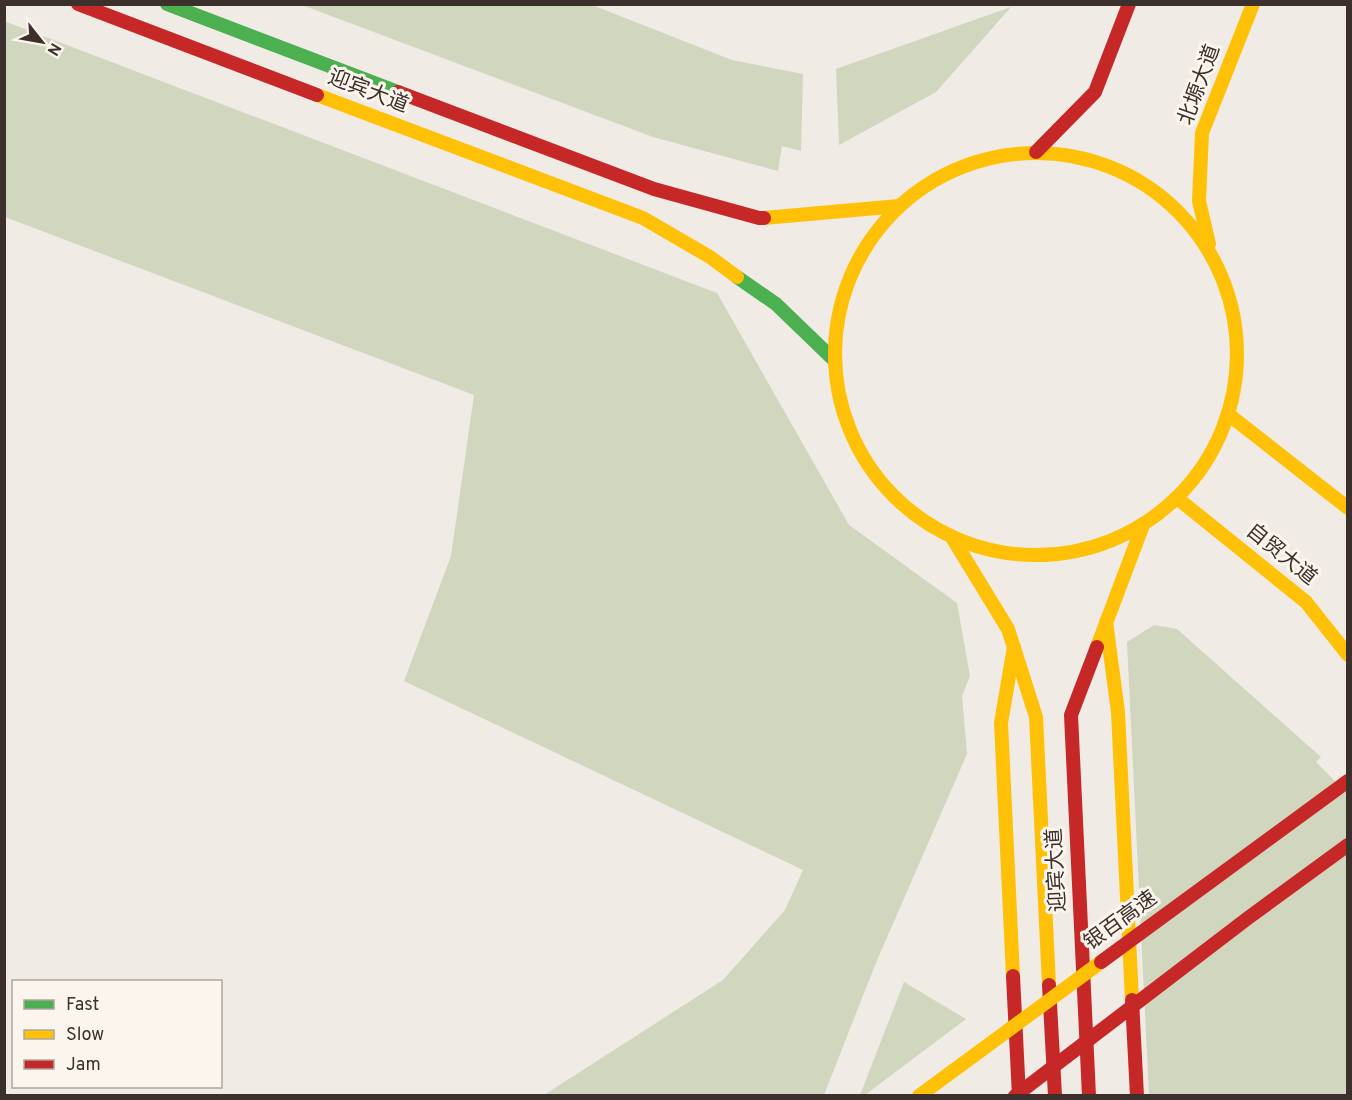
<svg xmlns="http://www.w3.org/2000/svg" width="1352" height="1100" font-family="Overpass,'Noto Sans SC',sans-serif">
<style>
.green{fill:#d1d6bf}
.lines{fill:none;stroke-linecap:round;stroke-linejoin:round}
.fast{stroke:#4caf50;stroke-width:14}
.slow{stroke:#ffc107;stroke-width:14}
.jam{stroke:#c62828;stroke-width:14}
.slow-bridge{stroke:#ffc107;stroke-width:14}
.jam-bridge{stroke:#c62828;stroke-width:14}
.labels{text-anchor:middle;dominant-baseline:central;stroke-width:6;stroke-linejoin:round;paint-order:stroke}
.street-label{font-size:21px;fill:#3b302b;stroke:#fbf5ee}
</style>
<rect width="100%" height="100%" fill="#f0ebe5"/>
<g class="green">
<path d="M 302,5 L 592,5 L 732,60 L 803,74 L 801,151 L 782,146 L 778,171 L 653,137 Z"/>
<path d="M 1011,7 L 936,92 L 839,145 L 836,69 Z"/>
<path d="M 4,21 L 717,293 L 849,525 L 957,603 L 970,676 L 962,696 L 967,754 L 875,965 L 824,1095 L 544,1095 L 723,980 L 785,910 L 803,870 L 404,681 L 451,556 L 474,395 L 5,217 Z"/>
<path d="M 1154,625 L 1177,629 L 1321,757 L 1316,762 L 1347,793 L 1347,1095 L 1149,1095 L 1127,642 Z"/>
<path d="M 904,982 L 966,1019 L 865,1095 L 860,1095 Z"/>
</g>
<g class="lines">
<g class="fast">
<path d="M 167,4 L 398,92"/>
<path d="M 737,277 L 776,304 L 834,360"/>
</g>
<g class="slow">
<path d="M 317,95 L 643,218 L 710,257 L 737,277"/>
<circle cx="1036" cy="354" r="201"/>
<path d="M 764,218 L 899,206"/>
<path d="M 1209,244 L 1199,201 L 1202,133 L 1253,4"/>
<path d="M 1228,414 L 1348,508"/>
<path d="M 1177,498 L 1306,602 L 1348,655"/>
<path d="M 953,539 L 1008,629 L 1036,717 L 1049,985"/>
<path d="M 1106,622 L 1118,712 L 1132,1000"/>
<path d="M 1097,647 L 1143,525"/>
<path d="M 1013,976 L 1001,723 L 1014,647"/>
</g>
<g class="jam">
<path d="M 78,4 L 317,95"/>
<path d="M 398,92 L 654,189 L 759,218 L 764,218"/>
<path d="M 1036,152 L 1095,92 L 1129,4"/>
<path d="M 1013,976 L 1019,1096"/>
<path d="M 1049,985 L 1055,1096"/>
<path d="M 1132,1000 L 1137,1096"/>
<path d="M 1089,1096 L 1071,715 L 1097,647"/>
</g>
<path class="slow-bridge" d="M 919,1096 L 1101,962"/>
<g class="jam-bridge">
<path d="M 1101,962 L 1348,781"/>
<path d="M 1015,1096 L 1248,918 L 1348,845"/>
</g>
</g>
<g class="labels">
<g class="street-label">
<text transform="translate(1200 85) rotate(-70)">北塬大道</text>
<text transform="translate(368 92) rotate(21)">迎宾大道</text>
<text transform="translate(1281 555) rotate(39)">自贸大道</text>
<text transform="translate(1057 870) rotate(-93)">迎宾大道</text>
<text transform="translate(1121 921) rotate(-36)">银百高速</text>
</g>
</g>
<rect width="1352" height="1100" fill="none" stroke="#3b302b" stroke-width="12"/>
<rect x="12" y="980" width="210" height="108" fill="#fbf5ee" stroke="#aea6a0" stroke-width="1.5"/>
<rect x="24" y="1000" width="30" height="9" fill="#4caf50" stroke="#aea6a0" stroke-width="1.5"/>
<text x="66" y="1010" font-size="18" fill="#3b302b">Fast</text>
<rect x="24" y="1030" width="30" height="9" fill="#ffc107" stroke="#aea6a0" stroke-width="1.5"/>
<text x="66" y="1040" font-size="18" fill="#3b302b">Slow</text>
<rect x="24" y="1060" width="30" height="9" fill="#c62828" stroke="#aea6a0" stroke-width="1.5"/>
<text x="66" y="1070" font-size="18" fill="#3b302b">Jam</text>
<g transform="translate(42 42) rotate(121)" stroke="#fbf5ee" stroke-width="4.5" paint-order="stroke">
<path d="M0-4.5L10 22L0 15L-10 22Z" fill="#3b302b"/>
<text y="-9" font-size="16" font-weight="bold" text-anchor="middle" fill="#3b302b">N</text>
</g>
</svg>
